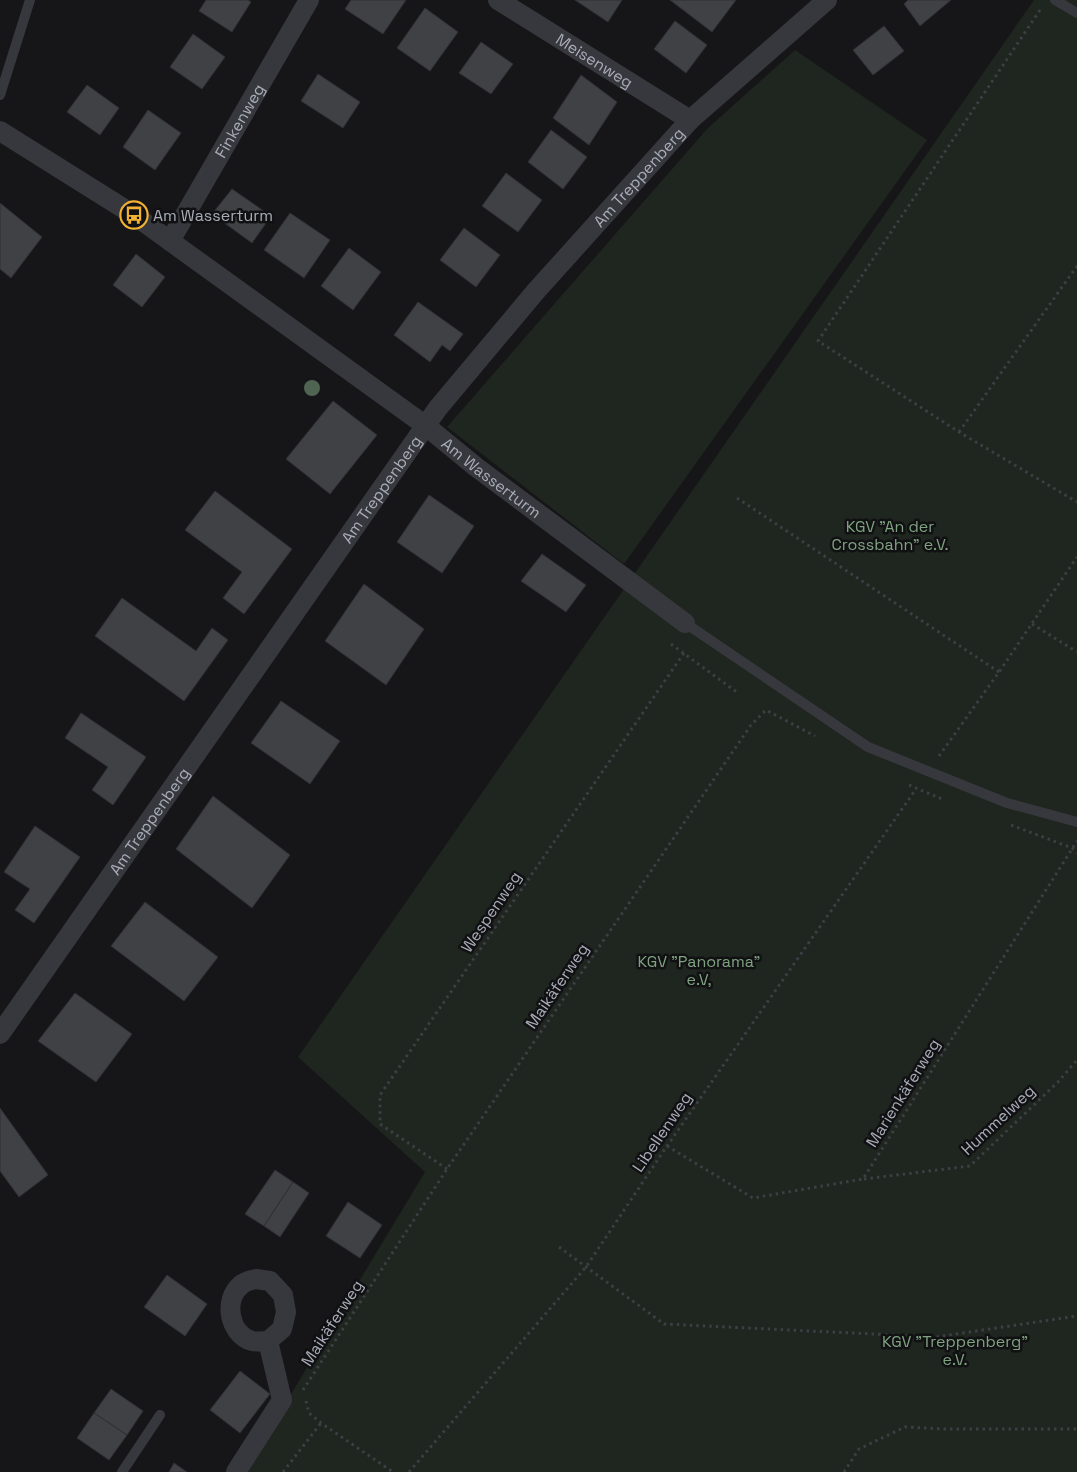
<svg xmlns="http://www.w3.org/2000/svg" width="1077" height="1472" font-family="'Space Grotesk',sans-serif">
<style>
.green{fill:#1e261f}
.building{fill:#404145;stroke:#303034}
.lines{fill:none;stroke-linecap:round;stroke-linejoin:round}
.path{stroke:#3d3f44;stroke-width:3;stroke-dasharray:2.5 4;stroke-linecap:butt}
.lane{stroke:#37383d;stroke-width:10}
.street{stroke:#37383d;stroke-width:20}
.tree{fill:#506452}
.labels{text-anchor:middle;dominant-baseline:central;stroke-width:5;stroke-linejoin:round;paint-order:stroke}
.street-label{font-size:16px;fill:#a8adb8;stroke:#111113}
.poi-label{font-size:16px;fill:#a8adb8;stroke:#111113;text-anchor:start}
.park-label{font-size:16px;fill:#7fa381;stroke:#111113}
</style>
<rect width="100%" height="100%" fill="#161618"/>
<g class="green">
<path d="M 1034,0 L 1077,0 L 1077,1472 L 244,1472 L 425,1172 L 298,1057 Z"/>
<path d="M 795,50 L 927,140 L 624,564 L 447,427 L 707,129 Z"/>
</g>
<g class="building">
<path d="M 206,0 L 248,0 L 251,2 L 232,32 L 199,11 Z"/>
<path d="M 351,0 L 406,0 L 383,34 L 345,9 Z"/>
<path d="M 575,0 L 622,0 L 608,22 Z"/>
<path d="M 670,0 L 736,0 L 712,32 Z"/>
<path d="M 908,0 L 951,0 L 920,26 L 904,4 Z"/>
<path d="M 425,8 L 458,32 L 430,71 L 397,48 Z"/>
<path d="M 675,21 L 707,45 L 686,73 L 654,49 Z"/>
<path d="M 884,26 L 904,51 L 873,75 L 853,50 Z"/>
<path d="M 193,34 L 225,57 L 202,89 L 170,67 Z"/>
<path d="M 481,42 L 513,64 L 491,94 L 459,73 Z"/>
<path d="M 318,74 L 360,102 L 343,128 L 301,101 Z"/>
<path d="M 581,75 L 617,102 L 589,145 L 553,118 Z"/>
<path d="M 87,85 L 119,108 L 100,135 L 67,112 Z"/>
<path d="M 148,110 L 181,133 L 155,170 L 123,147 Z"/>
<path d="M 551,130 L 587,157 L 563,189 L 528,162 Z"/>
<path d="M 506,173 L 542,200 L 518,232 L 482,206 Z"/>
<path d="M 232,189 L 271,216 L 252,243 L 212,214 Z"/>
<path d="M 0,203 L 42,237 L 11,278 L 0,269 Z"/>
<path d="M 290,213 L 330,240 L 304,278 L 264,250 Z"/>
<path d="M 464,228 L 500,255 L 476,287 L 440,260 Z"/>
<path d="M 349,248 L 381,272 L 353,310 L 321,286 Z"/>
<path d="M 136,254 L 165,277 L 142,307 L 113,285 Z"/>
<path d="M 418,302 L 463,334 L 450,351 L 442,345 L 430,362 L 394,335 Z"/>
<path d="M 333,401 L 377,435 L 330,494 L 286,459 Z"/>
<path d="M 215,491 L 292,549 L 244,614 L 223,598 L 242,572 L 185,530 Z"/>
<path d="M 429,495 L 474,526 L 442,573 L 397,542 Z"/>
<path d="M 542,554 L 586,585 L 566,612 L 521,581 Z"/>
<path d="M 364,584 L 424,629 L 386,685 L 325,641 Z"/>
<path d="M 122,598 L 196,651 L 212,628 L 228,640 L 184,701 L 95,636 Z"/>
<path d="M 281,701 L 340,741 L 310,784 L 251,743 Z"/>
<path d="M 81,713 L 146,757 L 113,805 L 92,790 L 108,767 L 65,738 Z"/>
<path d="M 213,796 L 290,855 L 252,908 L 176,849 Z"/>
<path d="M 35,826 L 80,857 L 34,923 L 15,910 L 30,889 L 4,872 Z"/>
<path d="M 145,902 L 218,957 L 184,1001 L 111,946 Z"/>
<path d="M 75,993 L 132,1034 L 96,1082 L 38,1041 Z"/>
<path d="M 0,1108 L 48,1175 L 19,1197 L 0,1171 Z"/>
<path d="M 275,1170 L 293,1182 L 264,1226 L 245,1214 Z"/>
<path d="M 293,1182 L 309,1193 L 280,1237 L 264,1226 Z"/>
<path d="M 348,1202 L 382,1225 L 360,1258 L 326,1236 Z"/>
<path d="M 167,1275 L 207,1304 L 185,1336 L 144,1307 Z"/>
<path d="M 240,1371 L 270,1394 L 240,1433 L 210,1410 Z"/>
<path d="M 111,1389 L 143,1411 L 127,1435 L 94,1413 Z"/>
<path d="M 94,1413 L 127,1435 L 109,1460 L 77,1438 Z"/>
<path d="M 174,1463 L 187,1472 L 169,1472 Z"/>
</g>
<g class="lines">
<g class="path">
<path d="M 1040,10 L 818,341 L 959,432 L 1077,502"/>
<path d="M 959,432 L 1077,266"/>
<path d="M 737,498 L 999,672"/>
<path d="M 1032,624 L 1077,652"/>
<path d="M 671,644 L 738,693"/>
<path d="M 939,756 L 999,672 L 1077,557"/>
<path d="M 909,785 L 942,799"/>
<path d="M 1011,825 L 1072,848 L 1077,853"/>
<path d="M 667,1146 L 753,1198 L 863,1179 L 1077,841"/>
<path d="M 447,1169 L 380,1124 L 380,1095 L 684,653"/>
<path d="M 864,1179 L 970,1166 L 1058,1082 L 1077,1060"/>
<path d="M 559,1247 L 664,1324 L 936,1337 L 1077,1316"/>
<path d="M 303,1390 L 447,1169 L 751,725 L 766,710 L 815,736"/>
<path d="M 306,1401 L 309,1413 L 321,1423 L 393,1472"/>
<path d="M 283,1472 L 321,1423"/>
<path d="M 409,1472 L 586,1267 L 667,1146 L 916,789"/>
<path d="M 844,1472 L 859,1449 L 905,1427 L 944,1429 L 1077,1429"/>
</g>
<g class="lane">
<path d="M 1055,0 L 1077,13"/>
<path d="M 0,95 L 30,0"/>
<path d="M 685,623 L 868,747 L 1007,803 L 1077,822"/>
<path d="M 122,1472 L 160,1415"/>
</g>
<g class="street">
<path id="s1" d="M 498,0 L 690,120"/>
<path id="s2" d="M 0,131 L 134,215 L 170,241 L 426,426 L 476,467 L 685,623"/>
<path id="s3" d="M 170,241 L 309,0"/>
<path id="s4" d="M 0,1034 L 438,408 L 536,291 L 690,120 L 827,0"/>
<path d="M 256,1279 L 270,1281 L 283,1295 L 286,1312 L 282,1329 L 268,1341 C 263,1341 257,1342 252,1341 C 229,1334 223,1300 241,1285 C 244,1282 251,1280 256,1279 Z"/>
<path d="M 236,1472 L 282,1400 L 268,1341"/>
</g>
</g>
<circle class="tree" cx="312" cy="388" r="8"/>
<defs>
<g id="bus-ring" transform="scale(1.4375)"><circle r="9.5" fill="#111113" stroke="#f2b134" stroke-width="1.5"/><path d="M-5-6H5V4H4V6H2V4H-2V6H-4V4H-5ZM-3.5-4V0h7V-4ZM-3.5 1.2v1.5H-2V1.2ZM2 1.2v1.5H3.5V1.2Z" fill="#f2b134"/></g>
</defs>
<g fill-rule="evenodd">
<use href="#bus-ring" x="134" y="215"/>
</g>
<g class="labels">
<g class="street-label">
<text stroke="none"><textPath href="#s1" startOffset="114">Meisenweg</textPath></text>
<text stroke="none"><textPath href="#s3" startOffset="139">Finkenweg</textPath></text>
<text stroke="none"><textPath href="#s4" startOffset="1070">Am Treppenberg</textPath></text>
<text stroke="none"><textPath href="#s2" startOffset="602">Am Wasserturm</textPath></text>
<text stroke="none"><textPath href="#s4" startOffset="665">Am Treppenberg</textPath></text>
<text stroke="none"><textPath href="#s4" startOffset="260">Am Treppenberg</textPath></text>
<text transform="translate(491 912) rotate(-56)">Wespenweg</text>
<text transform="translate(557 986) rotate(-56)">Maikäferweg</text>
<text transform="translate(903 1093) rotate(-58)">Marienkäferweg</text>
<text transform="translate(998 1120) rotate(-43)">Hummelweg</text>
<text transform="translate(662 1132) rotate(-56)">Libellenweg</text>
<text transform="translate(332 1323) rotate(-57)">Maikäferweg</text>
</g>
<g class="poi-label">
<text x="153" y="215">Am Wasserturm</text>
</g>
<g class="park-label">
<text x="890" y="526">KGV "An der<tspan x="890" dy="18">Crossbahn" e.V.</tspan></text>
<text x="699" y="961">KGV "Panorama"<tspan x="699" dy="18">e.V,</tspan></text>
<text x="955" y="1341">KGV "Treppenberg"<tspan x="955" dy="18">e.V.</tspan></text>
</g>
</g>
</svg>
